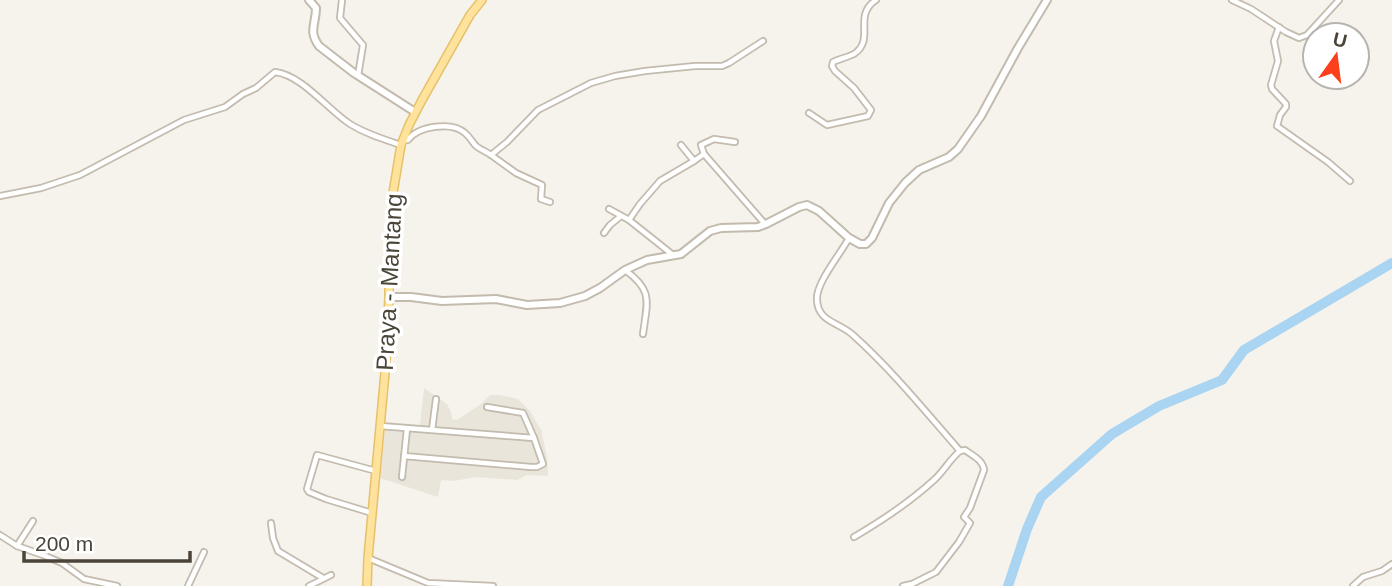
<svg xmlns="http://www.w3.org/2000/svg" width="1392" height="586" font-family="Helvetica,sans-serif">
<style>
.residential{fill:#eae5da}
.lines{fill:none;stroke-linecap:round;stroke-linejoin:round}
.river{stroke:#a9d4f2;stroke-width:10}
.minor-casing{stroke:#c2bbae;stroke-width:8}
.tertiary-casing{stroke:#c2bbae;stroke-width:10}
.primary-casing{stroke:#e6c16a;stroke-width:10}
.minor{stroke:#fff;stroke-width:4.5}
.tertiary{stroke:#fff;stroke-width:6}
.primary{stroke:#ffe39c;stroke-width:7}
.labels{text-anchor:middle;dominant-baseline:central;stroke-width:7;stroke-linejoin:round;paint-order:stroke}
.street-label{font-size:24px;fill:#4b4439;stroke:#fff}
</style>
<rect width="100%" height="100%" fill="#f6f3ec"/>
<path class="residential" d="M 424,388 L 447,404 L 451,412 L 452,419 L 457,420 L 481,404 L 490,395 L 500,395 L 518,399 L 530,411 L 541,430 L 547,457 L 548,476 L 527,475 L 517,480 L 475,477 L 454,481 L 441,480 L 438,497 L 380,478 L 386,422 L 420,425 Z"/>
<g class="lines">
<path class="river" d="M 1008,586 L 1027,529 L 1041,497 L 1112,434 L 1159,406 L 1222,380 L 1244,350 L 1392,263"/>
<g class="minor-casing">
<g id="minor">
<path d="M 342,0 L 340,18 L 363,45 L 358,76"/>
<path d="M 1232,0 L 1251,9 L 1286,32 L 1299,38 L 1307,35 L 1339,0"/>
<path d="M 1279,27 L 1274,41 L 1278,61 L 1271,85 L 1272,89 L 1286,104 L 1286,107 L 1280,115 L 1277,126 L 1328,162 L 1350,181"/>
<path d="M 809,113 L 827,125 L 868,116 L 871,110 L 854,88 L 835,71 L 832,66 L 833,62 C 839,59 848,57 854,54 C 876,39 852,16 876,0"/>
<path d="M 403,140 L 408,140 C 418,126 452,121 465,133 C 470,137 472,142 476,146 C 481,150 487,152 491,155 L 507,142 L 538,110 L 591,83 L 615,76 L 645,71 L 695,66 L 722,66 L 729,63 L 763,41"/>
<path d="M 681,145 L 694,161 L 704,154 L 765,224"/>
<path d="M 704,154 L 701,145 L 714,139 L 735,142"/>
<path d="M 491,155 L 516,173 L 542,185 L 541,199 L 550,202"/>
<path d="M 0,196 L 41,188 L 80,175 L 184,120 L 225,107 L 243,94 L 256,88 L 275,72 C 302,75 328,110 350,124 C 366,134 383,139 401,145"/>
<path d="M 609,209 L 629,220 L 673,255"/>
<path d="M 629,220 L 640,204 L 660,181 L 694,161"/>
<path d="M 604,233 L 610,225 L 621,216"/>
<path d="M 849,238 C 841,253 816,283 817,299 C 817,322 839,322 853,335 C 892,370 925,411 960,451 L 965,450 C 973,456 983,460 984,470 L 970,508 L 964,517 L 970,523 L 959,542 L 936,572 L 912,584 L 903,586"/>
<path d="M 625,270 C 654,291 647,302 643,334"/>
<path d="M 380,426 L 534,438"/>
<path d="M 432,430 L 436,399"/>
<path d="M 404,456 L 531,467 L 537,467 L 543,464 L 534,438 L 523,413 L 487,407"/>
<path d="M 402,477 L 407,429"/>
<path d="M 372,513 L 326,499 L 309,492 L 307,489 L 317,455 L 376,471"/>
<path d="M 271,523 L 273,538 L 278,551 L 323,578"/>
<path d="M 0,535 L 17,546 L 43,555 L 62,563 L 84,579 L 117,586"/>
<path d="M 854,537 C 883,520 910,502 934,480 C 944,471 950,459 960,451"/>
<path d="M 17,546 L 33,521"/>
<path d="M 368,558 L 428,583 L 493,586"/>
<path d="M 188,586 L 204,552"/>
<path d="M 309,586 L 331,575"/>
<path d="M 1353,586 L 1363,577 L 1382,571 L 1392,564"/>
</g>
</g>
<g class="tertiary-casing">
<g id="tertiary">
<path d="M 309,0 L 316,8 C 316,24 308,31 319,46 L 354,73 L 415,112"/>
<path d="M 389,297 L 411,297 L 442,301 L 496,299 L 527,305 L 560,303 L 585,296 L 600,288 L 625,270 L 647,260 L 681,254 L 710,231 L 721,228 L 758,227 L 766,224 L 799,207 L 807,205 L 819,211 L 849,238 L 860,244 L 866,244 L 872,238 L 889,203 L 905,183 L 919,170 L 949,157 L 958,149 L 981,116 L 1018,48 L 1047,0"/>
</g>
</g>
<g class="primary-casing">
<path id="primary" d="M 367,586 L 368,558 L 386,362 L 389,297 L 389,263 L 392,199 L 401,145 L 409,125 L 422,100 L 470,15 L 482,0"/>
</g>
<use href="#minor" class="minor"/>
<use href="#tertiary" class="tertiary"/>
<use href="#primary" class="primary"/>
</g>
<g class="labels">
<g class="street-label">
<text transform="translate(389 282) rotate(-87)">Praya - Mantang</text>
</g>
</g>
<g transform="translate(1336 56) rotate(14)"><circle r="33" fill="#ffffff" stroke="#b7b4b0" stroke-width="2"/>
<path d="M0-5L12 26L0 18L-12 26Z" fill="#fc3f1d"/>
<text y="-10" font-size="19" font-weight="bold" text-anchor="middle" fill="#4b4439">U</text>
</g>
<path d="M24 551v10h166v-10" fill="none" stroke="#4b4439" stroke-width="3.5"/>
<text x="35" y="551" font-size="21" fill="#4b4439" stroke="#ffffff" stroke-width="5" paint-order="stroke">200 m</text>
</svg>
